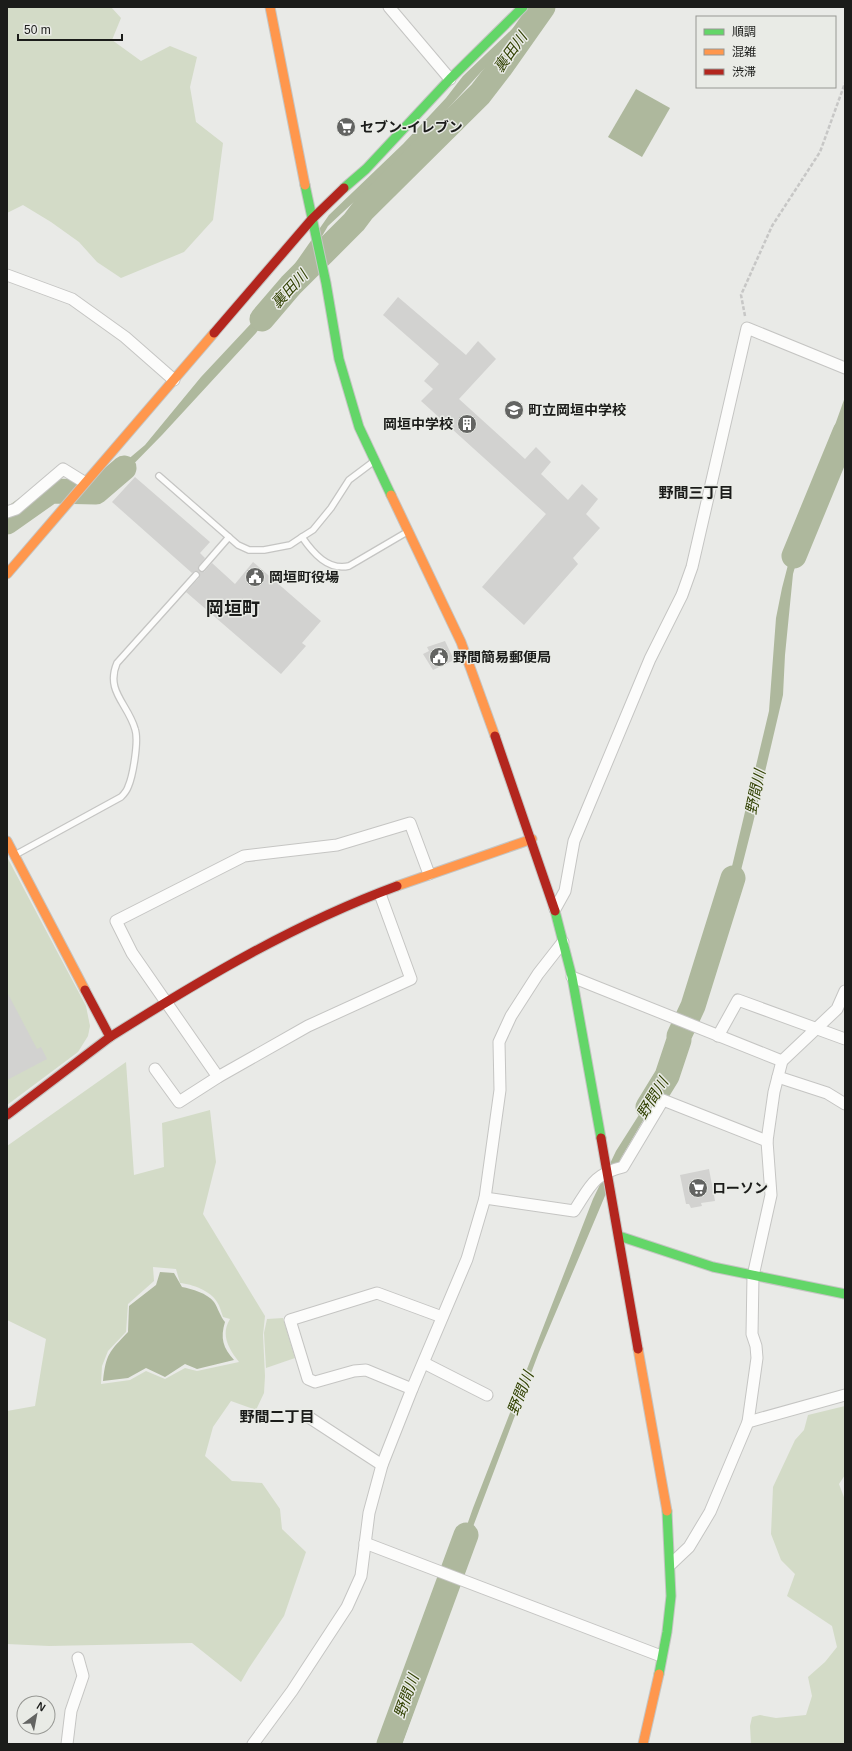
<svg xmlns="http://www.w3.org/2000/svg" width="852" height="1751" font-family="Arial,'Noto Sans JP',sans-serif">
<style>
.green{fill:#d3dbc7;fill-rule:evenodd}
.water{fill:#aeb89d}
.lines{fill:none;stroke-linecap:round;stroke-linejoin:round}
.river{stroke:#aeb89d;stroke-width:25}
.building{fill:#d2d2d0}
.lane-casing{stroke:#c5c5c3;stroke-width:8}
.street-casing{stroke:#c5c5c3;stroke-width:13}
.fast-casing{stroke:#c5c5c3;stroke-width:11}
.slow-casing{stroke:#c5c5c3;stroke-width:11}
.jam-casing{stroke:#c5c5c3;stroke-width:11}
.path{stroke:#c7c7c6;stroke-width:2.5;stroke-dasharray:4 2;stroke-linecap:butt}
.lane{stroke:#fcfcfb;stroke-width:5.5}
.street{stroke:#fcfcfb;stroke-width:11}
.fast{stroke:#63d668;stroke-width:9}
.slow{stroke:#ff974d;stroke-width:9}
.jam{stroke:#b3261e;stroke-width:9}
.labels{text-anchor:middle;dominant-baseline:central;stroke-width:3;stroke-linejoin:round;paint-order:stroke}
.poi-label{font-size:14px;font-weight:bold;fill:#1b1c1a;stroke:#e9ebe6;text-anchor:start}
.water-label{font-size:15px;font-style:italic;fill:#314102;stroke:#e9ebe6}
.neighbourhood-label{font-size:15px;font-weight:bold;fill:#1b1c1a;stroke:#e9ebe6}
.district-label{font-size:18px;font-weight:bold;fill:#1b1c1a;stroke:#e9ebe6}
</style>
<rect width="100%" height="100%" fill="#e9eae7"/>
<g class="green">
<path d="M 7,7 L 111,7 L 121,18 L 112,40 L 141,61 L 170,46 L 197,57 L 190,87 L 196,122 L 223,143 L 213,220 L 184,252 L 121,278 L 97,262 L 79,242 L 51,222 L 23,205 L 7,213 Z"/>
<path d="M 7,857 L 86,1006 L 90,1026 L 88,1036 L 78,1052 L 7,1105 Z"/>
<path d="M 126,1062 L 134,1175 L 164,1167 L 162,1123 L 210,1110 L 216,1162 L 203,1214 L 265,1316 L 263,1335 L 265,1376 L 264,1393 L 256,1410 L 231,1401 L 213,1427 L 205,1456 L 232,1481 L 262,1483 L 280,1509 L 282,1529 L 306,1552 L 284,1616 L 249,1668 L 241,1682 L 192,1643 L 49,1646 L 7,1644 L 7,1411 L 35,1406 L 46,1339 L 7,1320 L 7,1146 ZM 153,1267 L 176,1269 L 180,1283 C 192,1284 211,1291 217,1302 C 220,1306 221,1312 223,1317 L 230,1319 C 220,1335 229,1349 239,1362 L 197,1371 L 185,1368 L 165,1379 L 146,1371 L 130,1380 L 101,1384 L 102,1366 L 108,1351 L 126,1332 L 128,1304 L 154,1281 Z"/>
<path d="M 283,1318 L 295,1358 L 266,1368 L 264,1333 L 267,1319 Z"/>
<path d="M 845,1406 L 845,1475 L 839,1484 L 845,1500 L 845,1744 L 751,1744 L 750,1726 L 752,1717 L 760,1715 L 776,1718 L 806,1715 L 812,1696 L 808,1677 L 825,1662 L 837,1647 L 832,1626 L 787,1596 L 795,1574 L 781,1560 L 771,1534 L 773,1487 L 795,1440 L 804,1430 L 808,1415 Z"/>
</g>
<g class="water">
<path d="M 535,7 L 545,7 L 481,72 L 414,146 L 328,226 L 305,265 L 256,333 L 162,435 L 113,485 L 102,491 L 66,491 L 52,495 L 14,526 L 7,529 L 7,519 L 49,489 L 62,486 L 83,486 L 100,483 L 145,445 L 201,377 L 259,315 L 329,215 L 403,144 L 446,98 L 463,76 Z"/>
<path d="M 636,89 L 670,108 L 642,157 L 608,137 Z"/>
<path d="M 845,397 L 845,424 L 813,504 L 793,574 L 785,655 L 783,695 L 753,823 L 724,937 L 717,958 L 674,1062 L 654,1102 L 621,1158 L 539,1352 L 471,1532 L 453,1602 L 402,1744 L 394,1744 L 447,1595 L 459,1548 L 473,1508 L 593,1199 L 616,1151 L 656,1088 L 668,1063 L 685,1012 L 705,972 L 720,926 L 724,900 L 769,711 L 776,618 L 782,588 L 796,534 Z"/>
<path d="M 160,1272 L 174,1273 L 182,1287 C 192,1289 207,1293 214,1302 C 218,1308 220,1316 225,1322 C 220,1338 223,1348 234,1360 L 197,1369 L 185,1364 L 165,1377 L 146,1368 L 128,1378 L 103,1381 C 106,1354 109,1352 128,1332 L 129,1306 L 156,1285 Z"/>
</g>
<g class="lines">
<g class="river">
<path d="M 262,319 L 291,285 L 354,222 L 363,210 L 480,94 L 500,68 L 543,7"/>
<path d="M 7,522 L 51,491 L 96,492 L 124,468"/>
<path d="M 794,556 L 845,432"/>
<path d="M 648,1107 L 667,1076 L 679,1040 L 679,1036 L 693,1006 L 733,878"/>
<path d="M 389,1744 L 466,1535"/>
</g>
</g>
<g class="building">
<path d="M 398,297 L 466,355 L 478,341 L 496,359 L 459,399 L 525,459 L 536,447 L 551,462 L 541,474 L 568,500 L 582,484 L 598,499 L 586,514 L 600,528 L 573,558 L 578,564 L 524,625 L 482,587 L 546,514 L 421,401 L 433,389 L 424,381 L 439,364 L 383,315 Z"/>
<path d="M 135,477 L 210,542 L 200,553 L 205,558 L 198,567 L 200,571 L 204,572 L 212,563 L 235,584 L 253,562 L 321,621 L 302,643 L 306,646 L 281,674 L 186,592 L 199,578 L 199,572 L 195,571 L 192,573 L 112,502 Z"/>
<path d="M 445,641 L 454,660 L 433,670 L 423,654 L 429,651 L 427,647 Z"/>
<path d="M 7,992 L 37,1049 L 41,1047 L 47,1059 L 7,1080 Z"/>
<path d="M 709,1169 L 715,1201 L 701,1203 L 702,1206 L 691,1208 L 689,1204 L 686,1204 L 680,1175 Z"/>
</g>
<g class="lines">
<g class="lane-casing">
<g id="lane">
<path d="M 159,476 L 238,545 L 249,550 L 264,550 L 290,545 L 302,537 L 313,530 L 331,508 L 349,480 L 373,462"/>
<path d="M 302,537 C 313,553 328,571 349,566 L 407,532"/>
<path d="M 202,568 L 229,537"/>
<path d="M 15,855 L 121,797 C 124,794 127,790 128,787 C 133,776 139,740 135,729 C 128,704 105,691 117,663 L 196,575"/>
</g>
</g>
<g class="street-casing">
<g id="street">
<path d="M 389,7 L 450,79"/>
<path d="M 7,275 L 72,299 L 125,337 L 174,380"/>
<path d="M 7,512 L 16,509 L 63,469 L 84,482"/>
<path d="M 555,909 L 565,891 L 574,841 L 650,659 L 682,595 L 692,567 L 747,328 L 845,368"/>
<path d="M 572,977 L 782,1061"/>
<path d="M 718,1036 L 738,1000 L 845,1039"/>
<path d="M 155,1069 L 179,1102 L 218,1077 L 308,1026 L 411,979 L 380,894"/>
<path d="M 218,1077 L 132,953 L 116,921 L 244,856 L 337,845 L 410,823 L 429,874"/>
<path d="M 778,1077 L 827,1093 L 845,1104"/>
<path d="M 485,1198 L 574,1211 C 590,1187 593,1174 623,1167 L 663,1100 L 767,1141"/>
<path d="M 424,1363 L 487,1395"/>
<path d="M 412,1389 L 366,1370 L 354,1371 L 315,1382 L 308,1379 L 290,1320 L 377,1293 L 442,1317"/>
<path d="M 307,1416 L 382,1465"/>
<path d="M 748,1422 L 845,1395"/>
<path d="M 365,1543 L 661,1656"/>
<path d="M 671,1564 L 689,1547 L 710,1512 L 748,1422 L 757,1358 L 756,1346 L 752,1334 L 753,1276 L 771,1195 L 767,1141 L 774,1092 L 782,1061 L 837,1009 L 845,991"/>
<path d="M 67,1744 L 71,1711 L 83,1676 L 78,1658"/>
<path d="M 253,1744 L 292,1691 L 347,1607 L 361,1576 L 369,1513 L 382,1465 L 412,1389 L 467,1259 L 485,1198 L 500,1090 L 499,1042 L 511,1016 L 538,974 L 563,942"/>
</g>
</g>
<g class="fast-casing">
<g id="fast">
<path d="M 305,185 L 326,283 L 339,359 L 359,427 L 391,495"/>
<path d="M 344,188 L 366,169 L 450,79 L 523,7"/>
<path d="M 555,911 L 572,977 L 601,1138"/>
<path d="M 619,1236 L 713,1267 L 845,1294"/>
<path d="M 659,1674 L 667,1632 L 671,1596 L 667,1511"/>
</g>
</g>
<g class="slow-casing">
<g id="slow">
<path d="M 270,7 L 305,185"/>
<path d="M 391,495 L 461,642 L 495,736"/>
<path d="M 7,574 L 214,333"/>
<path d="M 7,841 L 85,990"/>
<path d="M 397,886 L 532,839"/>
<path d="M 638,1349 L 667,1511"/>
<path d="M 643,1744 L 659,1674"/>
</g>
</g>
<g class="jam-casing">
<g id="jam">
<path d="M 214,333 L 312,219 L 344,188"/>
<path d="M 495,736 L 555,911"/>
<path d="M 110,1037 C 202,979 294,924 397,886"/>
<path d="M 7,1115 L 110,1037 L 85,990"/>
<path d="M 601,1138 L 638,1349"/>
</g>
</g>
<path class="path" d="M 745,316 L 741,295 L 772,226 L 820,152 L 845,83"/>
<use href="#lane" class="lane"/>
<use href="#street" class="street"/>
<use href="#fast" class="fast"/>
<use href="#slow" class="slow"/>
<use href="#jam" class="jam"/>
</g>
<defs>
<g id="supermarket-disc" transform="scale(1)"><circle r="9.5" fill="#636462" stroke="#e9ebe6"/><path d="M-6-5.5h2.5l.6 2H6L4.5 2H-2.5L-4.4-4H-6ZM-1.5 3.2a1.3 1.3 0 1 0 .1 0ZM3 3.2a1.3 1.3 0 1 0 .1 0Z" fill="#fff"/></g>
<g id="school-disc" transform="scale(1)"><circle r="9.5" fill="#636462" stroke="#e9ebe6"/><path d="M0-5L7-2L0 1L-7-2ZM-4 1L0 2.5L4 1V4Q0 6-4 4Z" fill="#fff"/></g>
<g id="building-disc" transform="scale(1)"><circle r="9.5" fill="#636462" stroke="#e9ebe6"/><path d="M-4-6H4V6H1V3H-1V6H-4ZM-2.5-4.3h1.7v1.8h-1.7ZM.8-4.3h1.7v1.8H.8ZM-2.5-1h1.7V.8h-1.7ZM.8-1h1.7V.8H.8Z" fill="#fff"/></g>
<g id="civic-disc" transform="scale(1)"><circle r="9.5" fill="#636462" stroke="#e9ebe6"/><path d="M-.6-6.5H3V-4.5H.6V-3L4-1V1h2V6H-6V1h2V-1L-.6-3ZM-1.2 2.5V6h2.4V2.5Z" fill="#fff"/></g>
</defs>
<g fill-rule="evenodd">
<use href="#supermarket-disc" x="346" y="127"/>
<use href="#school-disc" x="514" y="410"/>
<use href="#building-disc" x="467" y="424"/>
<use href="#civic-disc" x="255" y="577"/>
<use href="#civic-disc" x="439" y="657"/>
<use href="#supermarket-disc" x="698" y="1188"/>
</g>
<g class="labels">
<g class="poi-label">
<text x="360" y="127">セブン-イレブン</text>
<text x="528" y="410">町立岡垣中学校</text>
<text x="453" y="424" text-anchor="end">岡垣中学校</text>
<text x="269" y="577">岡垣町役場</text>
<text x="453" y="657">野間簡易郵便局</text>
<text x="712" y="1188">ローソン</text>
</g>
<g class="water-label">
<text transform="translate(510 52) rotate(-54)">裏田川</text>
<text transform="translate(289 289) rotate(-47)">裏田川</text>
<text transform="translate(755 792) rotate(-78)">野間川</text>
<text transform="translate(652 1098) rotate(-58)">野間川</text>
<text transform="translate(520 1393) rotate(-68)">野間川</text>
<text transform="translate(406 1696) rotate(-70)">野間川</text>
</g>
<g class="neighbourhood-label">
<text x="696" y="492">野間三丁目</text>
<text x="277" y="1416">野間二丁目</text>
</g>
<g class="district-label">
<text x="233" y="609">岡垣町</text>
</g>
</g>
<rect width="852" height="1751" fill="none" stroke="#1b1c1a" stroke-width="16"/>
<rect x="696" y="16" width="140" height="72" fill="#e9ebe6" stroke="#979894"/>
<rect x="704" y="29" width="20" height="6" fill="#63d668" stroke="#979894"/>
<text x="732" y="36" font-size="12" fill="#1b1c1a">順調</text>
<rect x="704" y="49" width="20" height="6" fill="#ff974d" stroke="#979894"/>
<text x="732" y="56" font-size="12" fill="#1b1c1a">混雑</text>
<rect x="704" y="69" width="20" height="6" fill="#b3261e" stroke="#979894"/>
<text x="732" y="76" font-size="12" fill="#1b1c1a">渋滞</text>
<g transform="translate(36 1715) rotate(32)"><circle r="19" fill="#e9ebe6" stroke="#979894"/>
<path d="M0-3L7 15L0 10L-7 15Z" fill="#636462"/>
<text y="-6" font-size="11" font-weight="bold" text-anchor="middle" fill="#1b1c1a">N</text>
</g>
<path d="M18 34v6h104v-6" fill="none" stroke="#1b1c1a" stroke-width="2"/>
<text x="24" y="34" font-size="12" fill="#1b1c1a" stroke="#e9ebe6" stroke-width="3" paint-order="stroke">50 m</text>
</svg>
